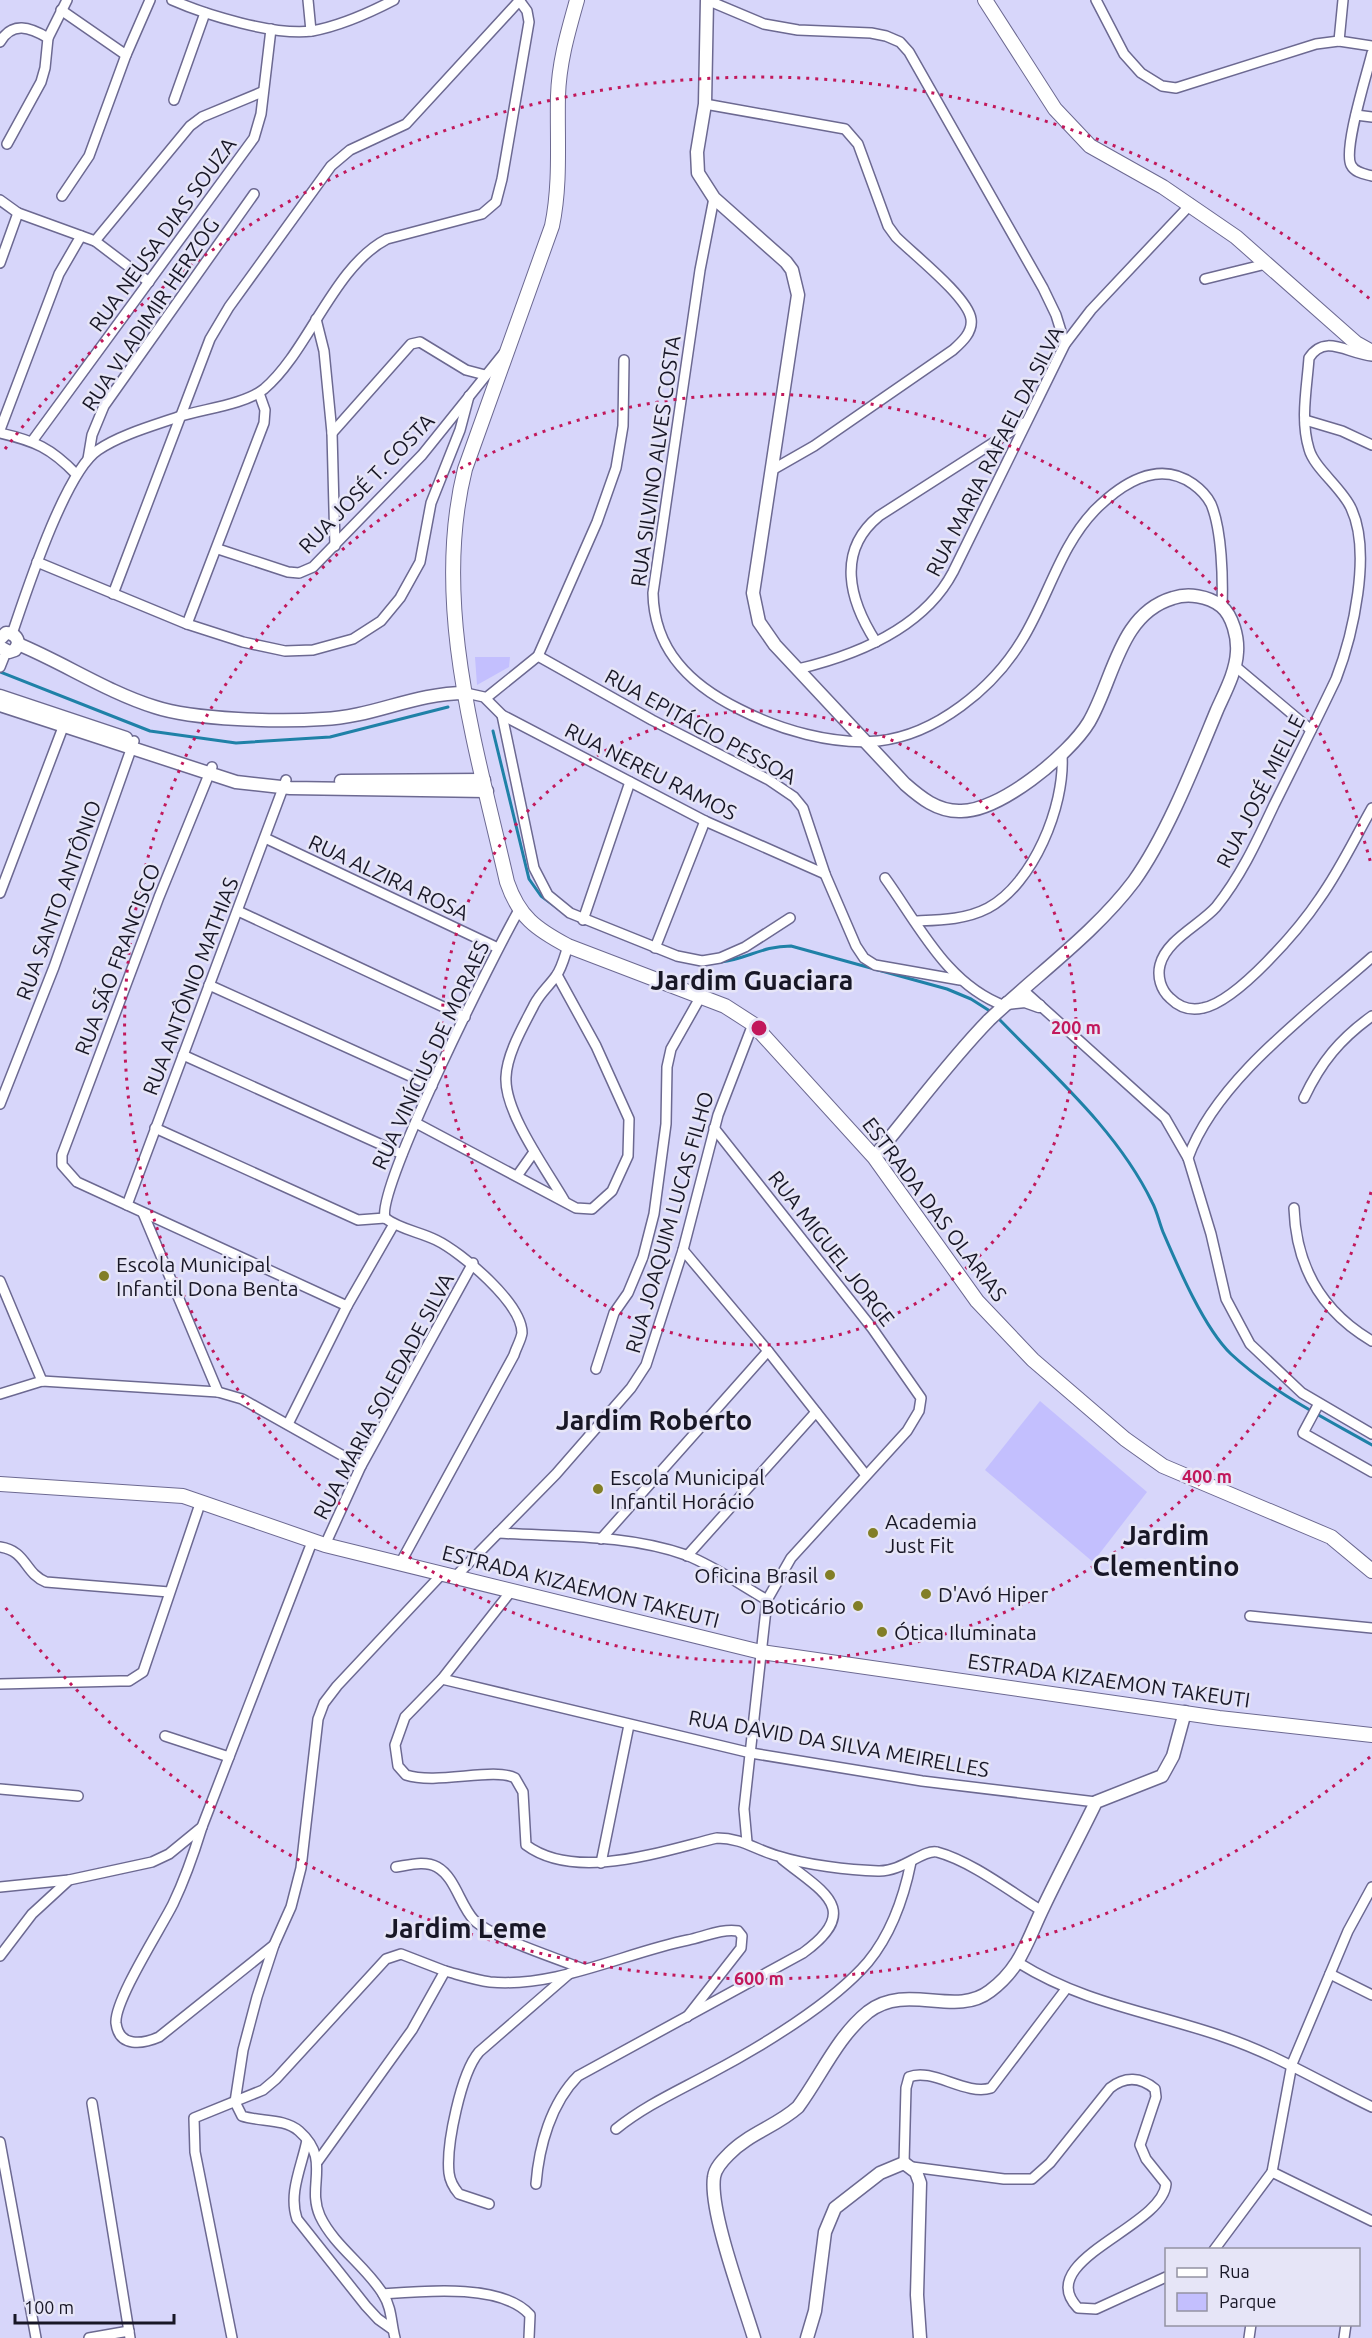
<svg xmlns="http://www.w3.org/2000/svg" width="1372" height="2338" font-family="Ubuntu,sans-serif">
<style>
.green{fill:#c3bffe}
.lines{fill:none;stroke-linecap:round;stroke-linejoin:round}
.stream{stroke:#1f81a7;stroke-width:3}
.minor-casing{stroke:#6c6991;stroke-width:12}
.tertiary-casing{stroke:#6c6991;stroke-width:15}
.secondary-casing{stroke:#6c6991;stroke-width:16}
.minor{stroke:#fff;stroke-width:9}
.tertiary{stroke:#fff;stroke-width:12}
.secondary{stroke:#fff;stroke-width:14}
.ring{fill:none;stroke:#c2185b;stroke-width:3;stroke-dasharray:3 6}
.poi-dot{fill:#827e26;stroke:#e6e5f7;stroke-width:2}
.labels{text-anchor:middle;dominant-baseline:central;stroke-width:5;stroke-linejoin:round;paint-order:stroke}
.street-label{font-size:21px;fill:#181726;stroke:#e6e5f7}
.poi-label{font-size:21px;fill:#181726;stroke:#e6e5f7;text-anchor:start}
.district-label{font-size:27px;font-weight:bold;fill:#181726;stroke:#e6e5f7}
.centre{fill:#c2185b;stroke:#e6e5f7;stroke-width:3}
.ring-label{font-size:18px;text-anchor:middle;font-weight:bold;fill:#c2185b;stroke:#e6e5f7;stroke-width:5;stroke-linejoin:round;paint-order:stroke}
</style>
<rect width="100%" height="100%" fill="#d7d6fa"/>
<g class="green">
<path d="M 475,657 L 510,657 L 509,667 L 477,685 Z"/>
<path d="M 1040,1401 L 1147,1492 L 1093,1562 L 985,1470 Z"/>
</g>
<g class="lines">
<g class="stream">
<path d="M 0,672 L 150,731 L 236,743 L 330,737 L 448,707"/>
<path d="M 493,731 L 529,879 L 541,896 L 567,915"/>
<path d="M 721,962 C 747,959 762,946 791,946 L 947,989 L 971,999 L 993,1013"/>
<path d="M 998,1018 C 1053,1075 1117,1130 1152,1202 C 1157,1211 1159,1222 1163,1232 C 1178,1267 1204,1328 1231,1354 C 1273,1393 1323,1417 1372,1445"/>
</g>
<g class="minor-casing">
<g id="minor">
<path d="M 172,0 C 206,15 275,36 312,31 C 340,26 369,13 394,0"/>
<path d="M 308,0 L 311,31"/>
<path d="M 707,0 L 764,24 L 798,30 L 871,33 L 886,36 L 900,42 L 909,52 L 1043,288 L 1056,315 L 1065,344"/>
<path d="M 1096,0 L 1124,54 L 1141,73 L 1162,86 L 1176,88 L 1316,44 L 1339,41 L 1372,46"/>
<path d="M 61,10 L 126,55"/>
<path d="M 1339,41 L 1343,0"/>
<path d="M 0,42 C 12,21 30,27 48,38"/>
<path d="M 1372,53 C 1367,74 1343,149 1351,165 C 1355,173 1365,174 1372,176"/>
<path d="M 174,100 L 205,13"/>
<path d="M 705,104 L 845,129 L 858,144 L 888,226 L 896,237 C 913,254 968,297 971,319 C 973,332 962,342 953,350 L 814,446 L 772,470"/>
<path d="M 1356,115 L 1372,117"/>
<path d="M 7,144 L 41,82 L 45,68 L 48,38 L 67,0"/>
<path d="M 62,196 L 89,156 L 126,55 L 150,0"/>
<path d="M 714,198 L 700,270 L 653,593 C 654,650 690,685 739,709 C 780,730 832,745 878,741 C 936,735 993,688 1022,640 C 1048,598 1060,546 1095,510 C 1121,484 1158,459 1193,484 C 1200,489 1207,496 1211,504 C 1222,530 1223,579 1222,607"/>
<path d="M 0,200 L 18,213 L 95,241 L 149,282"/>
<path d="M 95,241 L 190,126 L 202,117 L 262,92"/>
<path d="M 0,263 L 18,213"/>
<path d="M 1205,279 L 1266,264"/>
<path d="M 316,319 L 324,351 L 332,433 L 335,546"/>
<path d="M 1372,356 C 1348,354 1325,333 1309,358 C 1307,387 1300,420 1309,449 C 1314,468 1342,488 1351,508 C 1372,552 1353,635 1336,679 C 1316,721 1295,763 1274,805 C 1257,841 1241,876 1216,907 C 1200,925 1166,940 1160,965 C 1157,977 1161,990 1170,998 C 1179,1007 1190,1011 1203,1008 C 1238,1001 1300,928 1320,898 C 1340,870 1355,838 1372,808"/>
<path d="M 1305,420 L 1342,431 L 1372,445"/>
<path d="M 0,430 L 59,274 L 81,236"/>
<path d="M 0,433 C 35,441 51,448 76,474"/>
<path d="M 332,433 L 411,344 L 420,342 L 466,370 L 485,375"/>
<path d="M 33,440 L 254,138 L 261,114 L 271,29"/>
<path d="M 88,459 L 92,435 L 104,406 L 254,194"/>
<path d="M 218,549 L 288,572 L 299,573 L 313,567 L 422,455 L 504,353"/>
<path d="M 37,562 L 187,624 L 243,642 L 285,651 L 313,650 L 353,639 L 381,621 L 400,598 L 420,562 L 431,503 L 460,430 L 469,396"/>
<path d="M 113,594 L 210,339 L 229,307 L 331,166 L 350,150 L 406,124 L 520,0"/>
<path d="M 187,624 L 264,423 L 265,410 L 259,393"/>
<path d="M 12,634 C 26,593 65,472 98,450 C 120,435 152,426 178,417 C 202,409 244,405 264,389 C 308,352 334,266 387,239 L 482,214 L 496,202 L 502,179 L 529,22 L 527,11 L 519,0"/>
<path d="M 876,642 C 849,600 836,551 879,516 L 1024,423"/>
<path d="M 538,656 L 652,720 L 769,780 L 794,797 L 803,808 L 825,874 L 856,946 L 864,958 L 875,965 L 960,980"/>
<path d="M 1235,666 L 1311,730"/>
<path d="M 0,667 L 6,652"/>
<path d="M 798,669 C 857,655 923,629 953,572 L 1065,344 L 1091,310 L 1191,204"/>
<path d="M 466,693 L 484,697 L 502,715 L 705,821 L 825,874"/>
<path d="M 486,698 L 538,656 L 597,522 L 616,468 L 623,426 L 624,360"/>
<path d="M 502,715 L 534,868 L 548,895 L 570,913 L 677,956 L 702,961 L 720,958 L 745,947 L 790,918"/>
<path d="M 212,767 L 159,897 L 62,1155 L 62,1165 L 77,1182 L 347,1306"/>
<path d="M 265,838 L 498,948"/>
<path d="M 885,878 C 919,925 947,985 1005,1006"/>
<path d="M 0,893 L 65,722"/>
<path d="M 238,911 L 465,1017"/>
<path d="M 583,920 L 630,782"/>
<path d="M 915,921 C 939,920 965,920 988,908 C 1033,884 1065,806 1062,756"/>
<path d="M 655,948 L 705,821"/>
<path d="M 1372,957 C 1310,1012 1216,1080 1188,1158 L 1211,1234 L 1226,1299 L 1250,1344 L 1302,1393 L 1372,1434"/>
<path d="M 209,985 L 432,1086"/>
<path d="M 1023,990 L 1165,1118 L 1188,1158"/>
<path d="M 183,1055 L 402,1154"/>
<path d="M 1304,1098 C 1321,1062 1340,1039 1372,1016"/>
<path d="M 0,1104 L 54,967 L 134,741"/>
<path d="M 416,1123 L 576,1208 L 592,1209 L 612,1191 L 628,1156 L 629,1119 L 596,1046 L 557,975"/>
<path d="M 155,1128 L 358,1220 L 385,1218"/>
<path d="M 714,1128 L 872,1328 L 921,1398 L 919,1411 L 907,1431 L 791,1558 L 767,1600 L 744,1809 L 747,1842"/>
<path d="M 517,1176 L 534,1152"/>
<path d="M 564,1200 C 546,1169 504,1112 506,1077 C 507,1053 524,1025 534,1005 C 540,993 549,986 556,976 C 562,968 565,955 568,946"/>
<path d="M 127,1205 L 286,780"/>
<path d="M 1294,1208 C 1296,1266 1321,1311 1372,1341"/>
<path d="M 143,1213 L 218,1392"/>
<path d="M 385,1218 C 399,1229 420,1232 436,1240 C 461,1252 522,1303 522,1333 C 521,1340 516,1348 514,1355 L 401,1562"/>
<path d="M 385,1218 C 376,1188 496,950 519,910"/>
<path d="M 683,1250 L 768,1351 L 865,1474"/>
<path d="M 0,1281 L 42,1381"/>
<path d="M 596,1369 L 614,1313 L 628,1293 L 643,1257 L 654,1214 L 666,1124 L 667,1067 L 671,1049 L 701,996"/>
<path d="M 0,1394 L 42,1381 L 218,1392 L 242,1399 L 361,1466"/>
<path d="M 1318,1405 L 1303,1433 L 1372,1472"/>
<path d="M 288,1424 L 347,1306 L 394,1224"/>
<path d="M 498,1533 C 560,1537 627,1534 686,1555 C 714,1566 741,1585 767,1600"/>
<path d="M 601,1539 L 768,1351"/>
<path d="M 325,1545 L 361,1466 L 473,1263"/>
<path d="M 0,1547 C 27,1551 24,1573 46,1582 L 169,1592"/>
<path d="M 687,1556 L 816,1412"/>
<path d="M 455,1577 L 556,1474 L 631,1388 L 646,1365 L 683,1250 L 718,1115 L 753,1024"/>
<path d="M 512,1590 L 442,1679 L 405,1717 L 395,1745 L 398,1766 L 406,1775 C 437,1785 494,1767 515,1778 L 523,1792 L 526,1845 C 576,1882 662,1851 717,1838 C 742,1838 756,1850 778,1856 C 806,1865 849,1870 878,1871 C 902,1872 923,1849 937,1852 C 971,1861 1011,1892 1042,1911"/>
<path d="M 1250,1616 L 1372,1628"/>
<path d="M 442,1679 L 751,1753 L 922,1781 L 1096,1802"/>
<path d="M 0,1684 L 120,1681 L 129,1681 L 143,1672 L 201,1501"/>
<path d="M 165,1736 L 229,1757"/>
<path d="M 0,1789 L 78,1796"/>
<path d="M 202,1827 C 194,1853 185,1879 173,1904 C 161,1928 114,2001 116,2023 C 119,2048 143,2044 159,2037 L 274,1945"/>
<path d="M 601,1863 L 629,1725"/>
<path d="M 396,1867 C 409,1865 425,1860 437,1867 C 455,1877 460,1905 474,1920 C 492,1938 557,1958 583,1969"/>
<path d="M 0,1887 L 69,1880"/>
<path d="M 0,1956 L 32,1914 L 69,1880 L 152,1862 L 169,1854 L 202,1827 L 312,1542"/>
<path d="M 1019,1963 C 1085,2004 1152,2012 1224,2037 C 1277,2055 1322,2083 1372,2107"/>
<path d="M 1330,1974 L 1372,1995"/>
<path d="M 92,2103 L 130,2338"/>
<path d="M 616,2129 C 646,2105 678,2091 711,2073 C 760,2047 832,2004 868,1962 C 891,1934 904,1897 911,1862"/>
<path d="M 307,2140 C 302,2166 288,2193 297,2219 L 366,2306 L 378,2319 L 392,2329"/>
<path d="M 0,2142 L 36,2338"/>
<path d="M 318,2161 L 412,2030 L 445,1971 C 460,1975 475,1980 490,1982 C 557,1988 624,1953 688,1940 C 703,1937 723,1928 738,1931 L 742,1936 L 741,1948 L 687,2017"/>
<path d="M 904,2163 L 906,2088 L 909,2077 C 932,2067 965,2096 991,2088 L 1066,1989"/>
<path d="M 912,2167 L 1004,2179 L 1032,2179 L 1050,2163 L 1110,2088 C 1125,2076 1141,2077 1155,2089 L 1156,2097 L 1140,2145 L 1146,2159 L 1166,2184 C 1162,2228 1032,2260 1078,2308 L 1096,2309 L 1166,2277"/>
<path d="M 1272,2172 L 1372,2221"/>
<path d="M 536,2184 C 539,2146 551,2103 578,2076 L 803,1953 C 864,1909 821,1891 782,1859"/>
<path d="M 489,2204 L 459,2194 C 454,2188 450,2182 449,2173 C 446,2145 461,2073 479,2052 L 570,1973"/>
<path d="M 1214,2250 L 1272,2172 L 1292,2064 L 1348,1931 L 1372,1887"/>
<path d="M 383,2294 C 422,2291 502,2283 530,2315 L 529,2338"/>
<path d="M 89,2338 L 129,2331"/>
<path d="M 232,2338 L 195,2152 L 194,2118 L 263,2090 L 276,2079 L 386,1959 L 401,1954 L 445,1971"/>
<path d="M 395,2338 C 391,2323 392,2308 383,2294 C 366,2266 334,2246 320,2216 C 306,2185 332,2160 299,2131 C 284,2118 260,2122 242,2116 L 235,2102 L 243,2050 L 257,1997 L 274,1945 L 291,1907 L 301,1868 L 318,1719 L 324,1703 L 337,1686 L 442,1574"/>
<path d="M 1249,2338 L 1251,2324"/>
<path d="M 1344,2338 L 1346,2324"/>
</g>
</g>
<g class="tertiary-casing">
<g id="tertiary">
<path d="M 707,0 L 705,104 L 697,152 L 698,173 L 714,198 L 786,262 L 792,270 L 798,295 L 753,593 L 759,622 L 775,645 L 905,784 C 921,798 937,811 959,811 C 998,813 1069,755 1089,722 C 1114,679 1119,614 1173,598 C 1188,593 1208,596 1221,606 C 1233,616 1238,638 1237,652 C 1236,672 1225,692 1217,710 C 1195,763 1167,835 1134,881 C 1095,933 1036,975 989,1020 C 948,1062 912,1112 874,1157"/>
<path d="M 0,639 L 6,633 C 13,633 18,637 18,644 L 15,650 L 9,652 L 0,647"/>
<path d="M 18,644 C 64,663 107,692 155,707 C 194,720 281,722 323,719 C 374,717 413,693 466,693"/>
<path d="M 0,696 L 126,738"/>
<path d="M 0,705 L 236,782 L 290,788 L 487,791"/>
<path d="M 341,781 L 484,780"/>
<path d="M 1007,1003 L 1025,1001 L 1039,1006"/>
<path d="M 754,2338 C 743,2301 709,2211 714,2177 C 715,2168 723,2160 729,2154 C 748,2134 777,2126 798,2107 C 821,2076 837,2037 868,2012 C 907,1982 955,2018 990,1991 C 1021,1968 1027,1941 1043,1908 C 1060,1872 1079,1837 1096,1802 L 1162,1776 L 1173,1756 L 1185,1712"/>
<path d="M 807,2338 L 815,2311 L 825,2232 L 835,2208 L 880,2173 L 904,2163 L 916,2172 L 920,2183 L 917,2295 L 920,2338"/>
</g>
</g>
<g class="secondary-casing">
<g id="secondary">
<path d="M 577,0 C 568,32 559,62 558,96 C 557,139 561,183 552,226 L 465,469 C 431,605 477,750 507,882 C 519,917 536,929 568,946 L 725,1006 L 753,1024 L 874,1157 L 977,1301 L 1033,1360 L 1125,1439 L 1163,1466 L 1331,1537 L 1372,1571"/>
<path d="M 985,0 L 1055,109 L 1090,146 L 1163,187 L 1236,237 L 1356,343 L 1372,352"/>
<path d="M 0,1484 L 183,1496 L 325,1545 L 761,1652 L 1219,1718 L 1372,1735"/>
</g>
</g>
<use href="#minor" class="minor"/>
<use href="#tertiary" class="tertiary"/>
<use href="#secondary" class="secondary"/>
</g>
<g class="ring">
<circle cx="759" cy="1028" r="317"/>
<path d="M1371 1192A634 634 0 1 1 1371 864"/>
<path d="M1370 1757A951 951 0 0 1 5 1607M5 449A951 951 0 0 1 1370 299"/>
</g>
<g class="poi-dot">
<circle cx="104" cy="1276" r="6"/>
<circle cx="598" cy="1489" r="6"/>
<circle cx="873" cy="1533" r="6"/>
<circle cx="830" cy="1575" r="6"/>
<circle cx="926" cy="1594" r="6"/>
<circle cx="858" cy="1606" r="6"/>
<circle cx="882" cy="1632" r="6"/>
</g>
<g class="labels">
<g class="street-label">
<text transform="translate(162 234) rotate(-54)">RUA NEUSA DIAS SOUZA</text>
<text transform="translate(150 314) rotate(-56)">RUA VLADIMIR HERZOG</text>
<text transform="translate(994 451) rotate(-63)">RUA MARIA RAFAEL DA SILVA</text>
<text transform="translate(655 461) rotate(-82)">RUA SILVINO ALVES COSTA</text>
<text transform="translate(366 483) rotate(-46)">RUA JOSÉ T. COSTA</text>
<text transform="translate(701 726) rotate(29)">RUA EPITÁCIO PESSOA</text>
<text transform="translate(651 771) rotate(27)">RUA NEREU RAMOS</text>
<text transform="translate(1260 791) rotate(-63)">RUA JOSÉ MIELLE</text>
<text transform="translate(389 877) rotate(25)">RUA ALZIRA ROSA</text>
<text transform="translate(58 900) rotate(-70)">RUA SANTO ANTÔNIO</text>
<text transform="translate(117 959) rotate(-69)">RUA SÃO FRANCISCO</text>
<text transform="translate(190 986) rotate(-69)">RUA ANTÔNIO MATHIAS</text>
<text transform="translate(430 1055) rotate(-65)">RUA VINÍCIUS DE MORAES</text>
<text transform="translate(935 1209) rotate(53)">ESTRADA DAS OLARIAS</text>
<text transform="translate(669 1222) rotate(-74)">RUA JOAQUIM LUCAS FILHO</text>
<text transform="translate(832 1248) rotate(52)">RUA MIGUEL JORGE</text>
<text transform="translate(383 1396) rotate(-62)">RUA MARIA SOLEDADE SILVA</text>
<text transform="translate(581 1586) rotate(14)">ESTRADA KIZAEMON TAKEUTI</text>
<text transform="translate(1109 1680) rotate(8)">ESTRADA KIZAEMON TAKEUTI</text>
<text transform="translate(839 1743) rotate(10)">RUA DAVID DA SILVA MEIRELLES</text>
</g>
<g class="poi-label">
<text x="116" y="1264">Escola Municipal<tspan x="116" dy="24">Infantil Dona Benta</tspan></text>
<text x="610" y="1477">Escola Municipal<tspan x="610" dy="24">Infantil Horácio</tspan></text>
<text x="885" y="1521">Academia<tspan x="885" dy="24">Just Fit</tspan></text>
<text x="818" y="1575" text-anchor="end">Oficina Brasil</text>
<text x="938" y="1594">D'Avó Hiper</text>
<text x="846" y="1606" text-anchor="end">O Boticário</text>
<text x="894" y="1632">Ótica Iluminata</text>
</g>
<g class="district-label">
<text x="752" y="980">Jardim Guaciara</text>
<text x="654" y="1420">Jardim Roberto</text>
<text x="1166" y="1535">Jardim<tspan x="1166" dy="31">Clementino</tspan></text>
<text x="466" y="1928">Jardim Leme</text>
</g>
</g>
<circle cx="759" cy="1028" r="9" class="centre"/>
<g class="ring-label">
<text x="1076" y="1034">200 m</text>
<text x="1207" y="1483">400 m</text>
<text x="759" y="1985">600 m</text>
</g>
<rect x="1165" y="2248" width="195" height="78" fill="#e6e5f7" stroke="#9493a3" stroke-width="1.5"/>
<rect x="1177" y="2268" width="30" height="9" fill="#ffffff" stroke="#9493a3" stroke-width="1.5"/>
<text x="1219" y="2278" font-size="18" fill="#181726">Rua</text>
<rect x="1177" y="2293" width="30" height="18" fill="#c3bffe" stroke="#9493a3" stroke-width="1.5"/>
<text x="1219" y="2308" font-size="18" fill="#181726">Parque</text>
<path d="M15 2314v9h159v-9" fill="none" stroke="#181726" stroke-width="3"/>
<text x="24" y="2314" font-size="18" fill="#181726" stroke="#e6e5f7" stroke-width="4.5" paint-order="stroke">100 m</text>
</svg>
